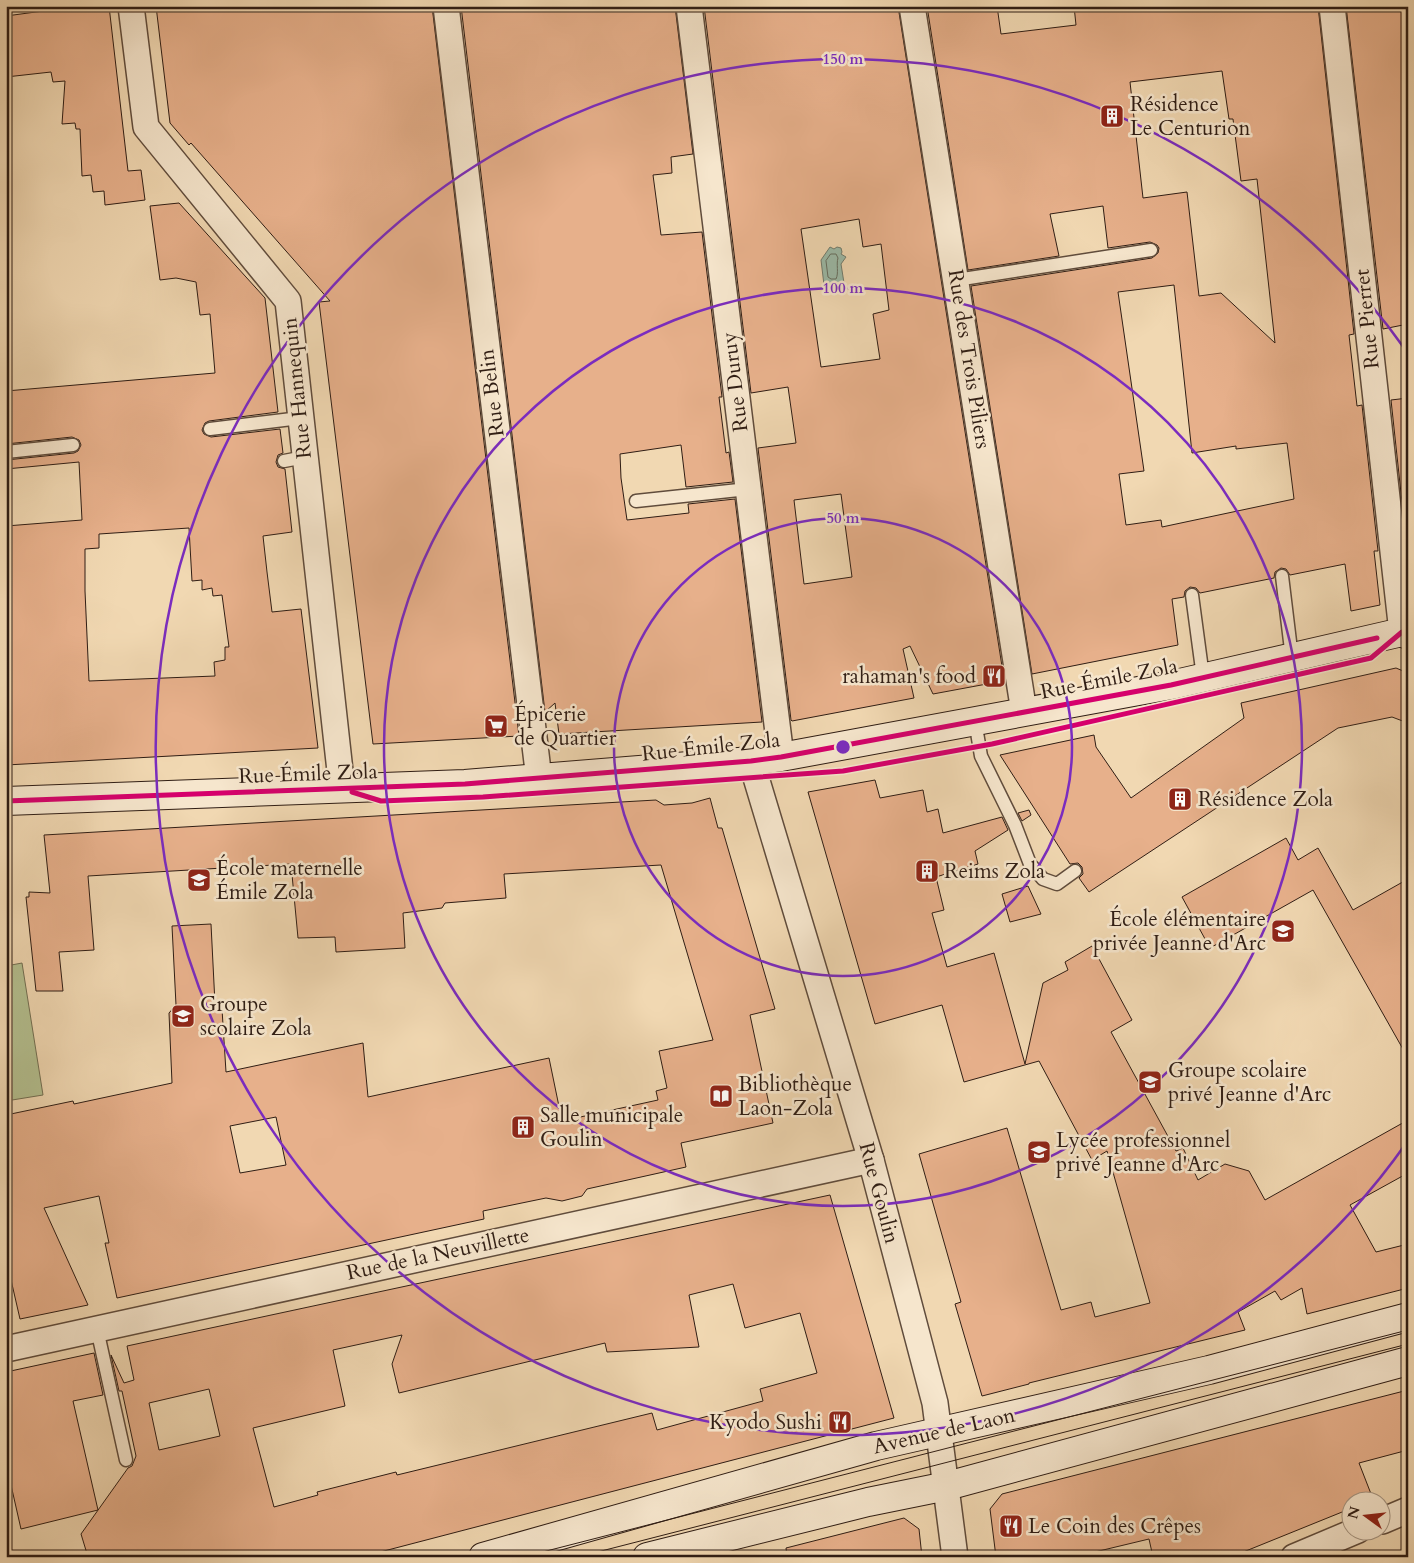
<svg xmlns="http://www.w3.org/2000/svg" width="1414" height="1563" font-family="Cardo,serif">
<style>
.green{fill:#b4c090;stroke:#726e52}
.water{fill:#9bbaa8;stroke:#707b6d}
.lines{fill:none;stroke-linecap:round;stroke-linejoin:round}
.shore{stroke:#656c5e;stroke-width:1}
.building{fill:#e7b08b;stroke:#2f1d14;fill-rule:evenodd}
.lane-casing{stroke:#604c3c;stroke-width:15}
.street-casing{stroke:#604c3c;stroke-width:28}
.secondary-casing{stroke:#2f1d14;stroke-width:30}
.lane{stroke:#f6e6cd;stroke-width:12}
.street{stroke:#f6e6cd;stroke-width:25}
.secondary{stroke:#f6e6cd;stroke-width:28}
.tram{stroke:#2f1d14;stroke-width:1}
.cycleway-casing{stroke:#f6e6cd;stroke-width:8}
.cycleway{stroke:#d6006c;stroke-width:5}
.ring{fill:none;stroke:#7b2cbf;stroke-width:2.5}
.labels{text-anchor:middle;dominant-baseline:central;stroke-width:5;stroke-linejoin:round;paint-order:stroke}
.poi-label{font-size:21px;fill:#2f1d14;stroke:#f6e6cd;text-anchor:start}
.street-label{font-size:21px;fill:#2f1d14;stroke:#f6e6cd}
.centre{fill:#7b2cbf;stroke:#f6e6cd;stroke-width:2.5}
.ring-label{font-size:15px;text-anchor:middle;font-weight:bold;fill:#7b2cbf;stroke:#f6e6cd;stroke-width:5;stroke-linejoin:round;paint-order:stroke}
</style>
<rect width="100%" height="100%" fill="#f1d8b2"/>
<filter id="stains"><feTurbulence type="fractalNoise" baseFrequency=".004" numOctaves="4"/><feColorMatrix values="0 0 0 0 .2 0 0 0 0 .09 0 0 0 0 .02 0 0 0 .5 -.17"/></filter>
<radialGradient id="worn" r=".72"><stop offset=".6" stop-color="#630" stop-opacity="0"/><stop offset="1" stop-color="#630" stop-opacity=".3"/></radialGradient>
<path class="green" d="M 22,963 L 43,1095 L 6,1101 L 6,966 Z"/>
<path class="water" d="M 830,247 L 834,249 L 837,247 L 841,248 L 842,252 L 841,254 L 846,257 L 841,264 L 844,283 L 824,285 L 821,260 Z"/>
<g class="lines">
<path class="shore" d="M 831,254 L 836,254 L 838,258 C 836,264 839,273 836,279 L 831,279 L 828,277 L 826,261 Z"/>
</g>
<g class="building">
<path d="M 57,6 L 109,6 L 128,171 L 141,170 L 145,200 L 105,205 L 104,191 L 93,192 L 91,175 L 82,176 L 80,129 L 76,129 L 75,123 L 62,124 L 65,81 L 53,82 L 51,72 L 6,77 L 6,16 L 58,9 Z"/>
<path d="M 156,6 L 432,6 L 519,736 L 373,744 L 319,302 L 330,301 L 191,143 L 189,145 L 170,123 Z"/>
<path d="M 461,6 L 624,6 L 624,8 L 675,6 L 693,154 L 671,157 L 672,173 L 653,175 L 661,235 L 702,232 L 722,397 L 719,397 L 726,453 L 729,452 L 733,482 L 686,487 L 681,445 L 620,454 L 621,478 L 627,520 L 689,513 L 688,504 L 735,499 L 762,722 L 559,734 L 555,703 L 545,712 Z"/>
<path d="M 704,6 L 898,6 L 1004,679 L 1003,681 L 933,694 L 910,646 L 903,649 L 914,698 L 792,721 L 791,720 L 758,448 L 796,443 L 788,387 L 751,393 ZM 859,219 L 863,247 L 881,244 L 889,310 L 873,314 L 880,359 L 821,367 L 801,229 ZM 841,494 L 852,577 L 804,584 L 794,500 Z"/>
<path d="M 927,6 L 997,6 L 1001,34 L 1076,25 L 1074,6 L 1318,6 L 1354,334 L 1349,335 L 1357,406 L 1362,405 L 1378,551 L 1374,551 L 1380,605 L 1351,611 L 1345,564 L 1290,575 L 1286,569 L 1281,568 L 1275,572 L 1274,578 L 1200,593 L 1196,588 L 1190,587 L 1185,591 L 1184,597 L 1172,599 L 1178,645 L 1032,674 L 971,286 L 1152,258 L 1158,253 L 1159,248 L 1157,245 L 1150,242 L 1108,248 L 1103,206 L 1050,214 L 1059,256 L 968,270 ZM 1222,71 L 1229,119 L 1233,119 L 1241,181 L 1257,179 L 1275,343 L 1221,293 L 1199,296 L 1187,192 L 1143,198 L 1130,82 ZM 1174,285 L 1192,453 L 1236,446 L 1236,449 L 1287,443 L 1294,499 L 1162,527 L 1161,520 L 1126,525 L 1119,474 L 1144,471 L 1118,292 Z"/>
<path d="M 1346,6 L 1408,6 L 1408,324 L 1383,329 Z"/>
<path d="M 179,203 L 265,298 L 278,412 L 209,421 L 205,423 L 202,430 L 204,434 L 211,437 L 280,429 L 283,453 L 278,455 L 276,462 L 278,467 L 285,469 L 292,532 L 263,536 L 267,572 L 272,612 L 301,609 L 318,748 L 6,765 L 6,526 L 82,520 L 79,462 L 6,469 L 6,460 L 74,453 L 78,451 L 81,445 L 79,440 L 72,437 L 6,444 L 6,391 L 215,373 L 210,314 L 200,315 L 196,282 L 176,278 L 160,280 L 150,206 ZM 189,528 L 192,581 L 202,580 L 202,590 L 212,588 L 213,596 L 222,595 L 229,647 L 225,647 L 225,660 L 214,662 L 215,676 L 89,681 L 85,591 L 85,549 L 99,548 L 99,534 Z"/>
<path d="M 1408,398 L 1408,549 L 1407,549 L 1391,400 Z"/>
<path d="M 1396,668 L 1408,673 L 1408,723 L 1392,717 L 1338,728 L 1089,892 L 1079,878 L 1083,874 L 1082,867 L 1078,863 L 1070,864 L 1000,755 L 1094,735 L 1096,747 L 1131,798 L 1244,718 L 1241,703 Z"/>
<path d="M 875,780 L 880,798 L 923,790 L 927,812 L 938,809 L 943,833 L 1002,817 L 1008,830 L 975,851 L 978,864 L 936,877 L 944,910 L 932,913 L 947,967 L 994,953 L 1025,1064 L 1043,983 L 1068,970 L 1065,962 L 1092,946 L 1132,1020 L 1111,1032 L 1176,1151 L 1183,1148 L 1198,1180 L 1225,1164 L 1249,1171 L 1265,1200 L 1408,1120 L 1408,1173 L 1350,1205 L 1376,1252 L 1408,1244 L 1408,1288 L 1307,1314 L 1302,1288 L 1281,1300 L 1275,1291 L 1238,1312 L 1245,1330 L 1029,1383 L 1029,1384 L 982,1396 L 955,1304 L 961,1302 L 919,1154 L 1007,1128 L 1061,1310 L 1091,1302 L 1095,1317 L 1150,1303 L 1107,1151 L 1092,1160 L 1039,1061 L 964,1082 L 942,1005 L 875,1024 L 808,792 Z"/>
<path d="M 710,798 L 718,828 L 722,828 L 775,1009 L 750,1015 L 773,1123 L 681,1143 L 686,1167 L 587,1189 L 582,1196 L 562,1201 L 546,1198 L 483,1211 L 484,1219 L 117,1298 L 105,1243 L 109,1243 L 99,1196 L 44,1208 L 88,1305 L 20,1319 L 6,1258 L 6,1115 L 73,1101 L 74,1104 L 172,1083 L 169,1013 L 176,1005 L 172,926 L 211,924 L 215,1004 L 222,1009 L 226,1072 L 363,1043 L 368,1097 L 549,1058 L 562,1121 L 658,1100 L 656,1091 L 667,1088 L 659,1051 L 713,1040 L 661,865 L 504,874 L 506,898 L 445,903 L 442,908 L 403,913 L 405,948 L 336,952 L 335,937 L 298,938 L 291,864 L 88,876 L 94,950 L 59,952 L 63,991 L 36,991 L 26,897 L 29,897 L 29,892 L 50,893 L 44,835 L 656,800 L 664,805 L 692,803 ZM 276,1117 L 286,1165 L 240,1173 L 230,1126 Z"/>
<path d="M 1029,810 L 1031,815 L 1022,821 L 1018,813 Z"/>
<path d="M 1286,838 L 1298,860 L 1318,848 L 1353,910 L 1408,879 L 1408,1058 L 1313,890 L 1210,948 L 1182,897 Z"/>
<path d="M 1028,886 L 1041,914 L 1010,922 L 1002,894 Z"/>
<path d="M 830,1195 L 894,1418 L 361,1557 L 88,1557 L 81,1534 L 128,1468 L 132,1466 L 136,1456 L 122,1391 L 119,1391 L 111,1355 L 124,1383 L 134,1380 L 127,1346 ZM 733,1284 L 745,1328 L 800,1313 L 817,1373 L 760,1389 L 763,1401 L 657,1430 L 652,1413 L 397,1475 L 396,1472 L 317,1492 L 318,1495 L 274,1507 L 253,1428 L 345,1406 L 333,1350 L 402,1335 L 392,1364 L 399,1393 L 605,1343 L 607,1352 L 699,1347 L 689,1295 ZM 209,1389 L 220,1436 L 159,1450 L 149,1403 Z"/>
<path d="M 94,1353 L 103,1395 L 73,1401 L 98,1510 L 21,1529 L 11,1485 L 6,1486 L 6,1372 Z"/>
<path d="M 1408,1390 L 1408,1450 L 1359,1463 L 1373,1499 L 1369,1500 L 1352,1500 L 1352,1508 L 1231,1557 L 1153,1557 L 1149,1539 L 1074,1557 L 996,1557 L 990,1509 L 1002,1494 Z"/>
<path d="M 904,1518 L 919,1529 L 922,1557 L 787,1557 L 786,1548 Z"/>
</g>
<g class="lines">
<g class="lane-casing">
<g id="lane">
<path d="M 956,280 L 1151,250"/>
<path d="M 210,429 L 300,418"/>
<path d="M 6,452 L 73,445"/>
<path d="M 284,461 L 305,457"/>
<path d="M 636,501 L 748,489"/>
<path d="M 1282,576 L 1292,658"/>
<path d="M 1192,595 L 1203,677"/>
<path d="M 975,721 L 981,756 L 1015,825 L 1030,864 L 1043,879 L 1057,884 L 1075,871"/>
<path d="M 97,1329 L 126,1460"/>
</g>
</g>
<g class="street-casing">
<g id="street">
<path d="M 131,6 L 146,127 L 288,301 L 342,789"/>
<path d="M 446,6 L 539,779"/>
<path d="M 689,6 L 781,757"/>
<path d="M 912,6 L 1024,712"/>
<path d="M 1332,6 L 1402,632 L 1408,630"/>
<path d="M 751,761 L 871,1160 L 935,1403 L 955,1557"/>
<path d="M 6,1349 L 871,1160"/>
<path d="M 1382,1521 L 1408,1510"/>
<path d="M 1294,1557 L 1358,1530"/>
</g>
</g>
<g class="secondary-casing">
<g id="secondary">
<path d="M 6,801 L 465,784 L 751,761 L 781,757 L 1171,685 L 1402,632 L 1408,635"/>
<path d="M 483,1557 L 876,1446 L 1209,1370 L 1408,1317"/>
<path d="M 647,1557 L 868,1502 L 947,1486 L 1408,1361"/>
</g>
</g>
<use href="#lane" class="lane"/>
<use href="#street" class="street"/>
<use href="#secondary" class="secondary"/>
<g class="tram">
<path d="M 523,1557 L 1408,1330"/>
<path d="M 578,1557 L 1408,1344"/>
</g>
<g class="cycleway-casing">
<g id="cycleway">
<path d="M 352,792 L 381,801 L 483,797 L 843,771 L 992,744 L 1371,658 L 1402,632 L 1408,630"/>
<path d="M 6,801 L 465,784 L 751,761 L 781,757 L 1171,685 L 1377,638"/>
</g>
</g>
<use href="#cycleway" class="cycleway"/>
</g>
<g class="ring">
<circle cx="843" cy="747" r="229"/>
<circle cx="843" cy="747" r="459"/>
<path d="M1407 1142A688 688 0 1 1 1407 352"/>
</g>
<defs>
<g id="building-square" transform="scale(1.25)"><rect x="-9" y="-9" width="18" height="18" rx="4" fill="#8f2418" stroke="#f6e6cd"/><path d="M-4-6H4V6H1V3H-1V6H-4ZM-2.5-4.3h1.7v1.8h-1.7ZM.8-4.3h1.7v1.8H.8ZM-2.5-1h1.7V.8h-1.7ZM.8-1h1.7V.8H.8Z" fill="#fff"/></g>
<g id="restaurant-square" transform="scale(1.25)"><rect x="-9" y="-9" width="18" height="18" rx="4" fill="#8f2418" stroke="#f6e6cd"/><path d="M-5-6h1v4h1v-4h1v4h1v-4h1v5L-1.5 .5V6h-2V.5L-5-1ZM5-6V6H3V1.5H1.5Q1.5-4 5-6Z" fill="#fff"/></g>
<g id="supermarket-square" transform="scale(1.25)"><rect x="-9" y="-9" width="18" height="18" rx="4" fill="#8f2418" stroke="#f6e6cd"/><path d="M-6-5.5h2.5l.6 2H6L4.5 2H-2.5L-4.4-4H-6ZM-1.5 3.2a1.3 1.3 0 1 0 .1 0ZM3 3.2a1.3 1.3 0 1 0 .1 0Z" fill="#fff"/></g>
<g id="school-square" transform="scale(1.25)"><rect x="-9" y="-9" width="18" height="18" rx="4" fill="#8f2418" stroke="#f6e6cd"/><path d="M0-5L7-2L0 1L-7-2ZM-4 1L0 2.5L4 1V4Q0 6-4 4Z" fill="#fff"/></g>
<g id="library-square" transform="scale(1.25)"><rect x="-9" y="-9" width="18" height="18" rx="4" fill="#8f2418" stroke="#f6e6cd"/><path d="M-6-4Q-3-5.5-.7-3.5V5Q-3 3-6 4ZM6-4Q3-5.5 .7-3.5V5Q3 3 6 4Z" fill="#fff"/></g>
</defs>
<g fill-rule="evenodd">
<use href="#building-square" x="1112" y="116"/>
<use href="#restaurant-square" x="994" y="676"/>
<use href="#supermarket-square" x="496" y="726"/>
<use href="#building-square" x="1180" y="799"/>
<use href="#building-square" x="927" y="871"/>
<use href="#school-square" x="199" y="880"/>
<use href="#school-square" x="1283" y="931"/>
<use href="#school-square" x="183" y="1016"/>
<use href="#school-square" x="1150" y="1082"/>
<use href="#library-square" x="721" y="1096"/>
<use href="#building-square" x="523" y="1127"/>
<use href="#school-square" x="1039" y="1152"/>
<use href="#restaurant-square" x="840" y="1422"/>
<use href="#restaurant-square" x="1011" y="1526"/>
</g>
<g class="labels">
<g class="poi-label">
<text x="1130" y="104">Résidence<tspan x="1130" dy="24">Le Centurion</tspan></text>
<text x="976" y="676" text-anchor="end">rahaman's food</text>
<text x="514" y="714">Épicerie<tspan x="514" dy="24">de Quartier</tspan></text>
<text x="1198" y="799">Résidence Zola</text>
<text x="216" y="868">École maternelle<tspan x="216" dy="24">Émile Zola</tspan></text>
<text x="944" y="871">Reims Zola</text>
<text x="1266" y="919" text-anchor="end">École élémentaire<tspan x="1266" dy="24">privée Jeanne d'Arc</tspan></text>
<text x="200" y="1004">Groupe<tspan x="200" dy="24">scolaire Zola</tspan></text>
<text x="1168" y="1070">Groupe scolaire<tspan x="1168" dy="24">privé Jeanne d'Arc</tspan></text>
<text x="738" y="1084">Bibliothèque<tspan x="738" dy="24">Laon-Zola</tspan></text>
<text x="540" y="1115">Salle municipale<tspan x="540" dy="24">Goulin</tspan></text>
<text x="1056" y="1140">Lycée professionnel<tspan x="1056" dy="24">privé Jeanne d'Arc</tspan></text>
<text x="822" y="1422" text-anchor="end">Kyodo Sushi</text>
<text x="1028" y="1526">Le Coin des Crêpes</text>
</g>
<g class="street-label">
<text transform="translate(1367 319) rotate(-96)">Rue Pierret</text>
<text transform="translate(969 359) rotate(81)">Rue des Trois Piliers</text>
<text transform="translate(735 382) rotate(-97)">Rue Duruy</text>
<text transform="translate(297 388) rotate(-96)">Rue Hannequin</text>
<text transform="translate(492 393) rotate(-97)">Rue Belin</text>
<text transform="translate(1109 679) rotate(-11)">Rue Émile Zola</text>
<text transform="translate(711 747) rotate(-6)">Rue Émile Zola</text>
<text transform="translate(308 774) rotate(-2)">Rue Émile Zola</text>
<text transform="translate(879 1193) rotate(75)">Rue Goulin</text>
<text transform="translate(438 1254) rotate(-12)">Rue de la Neuvillette</text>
<text transform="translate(944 1431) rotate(-13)">Avenue de Laon</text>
</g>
</g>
<circle cx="843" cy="747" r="8" class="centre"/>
<g class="ring-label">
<text x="843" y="64">150 m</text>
<text x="843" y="293">100 m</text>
<text x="843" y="523">50 m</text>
</g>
<rect width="1414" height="1563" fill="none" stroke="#f1d8b2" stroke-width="25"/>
<rect x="8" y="8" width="1399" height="1548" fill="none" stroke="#2f1d14" stroke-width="2.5"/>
<rect x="12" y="12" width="1389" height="1538" fill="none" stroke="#2f1d14"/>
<g transform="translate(1366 1516) rotate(285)"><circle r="24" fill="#f6e6cd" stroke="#a69683"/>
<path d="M0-4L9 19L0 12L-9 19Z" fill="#8f2418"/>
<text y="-8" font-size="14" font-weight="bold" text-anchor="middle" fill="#2f1d14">N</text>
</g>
<rect width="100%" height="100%" filter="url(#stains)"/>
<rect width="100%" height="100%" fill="url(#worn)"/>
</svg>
